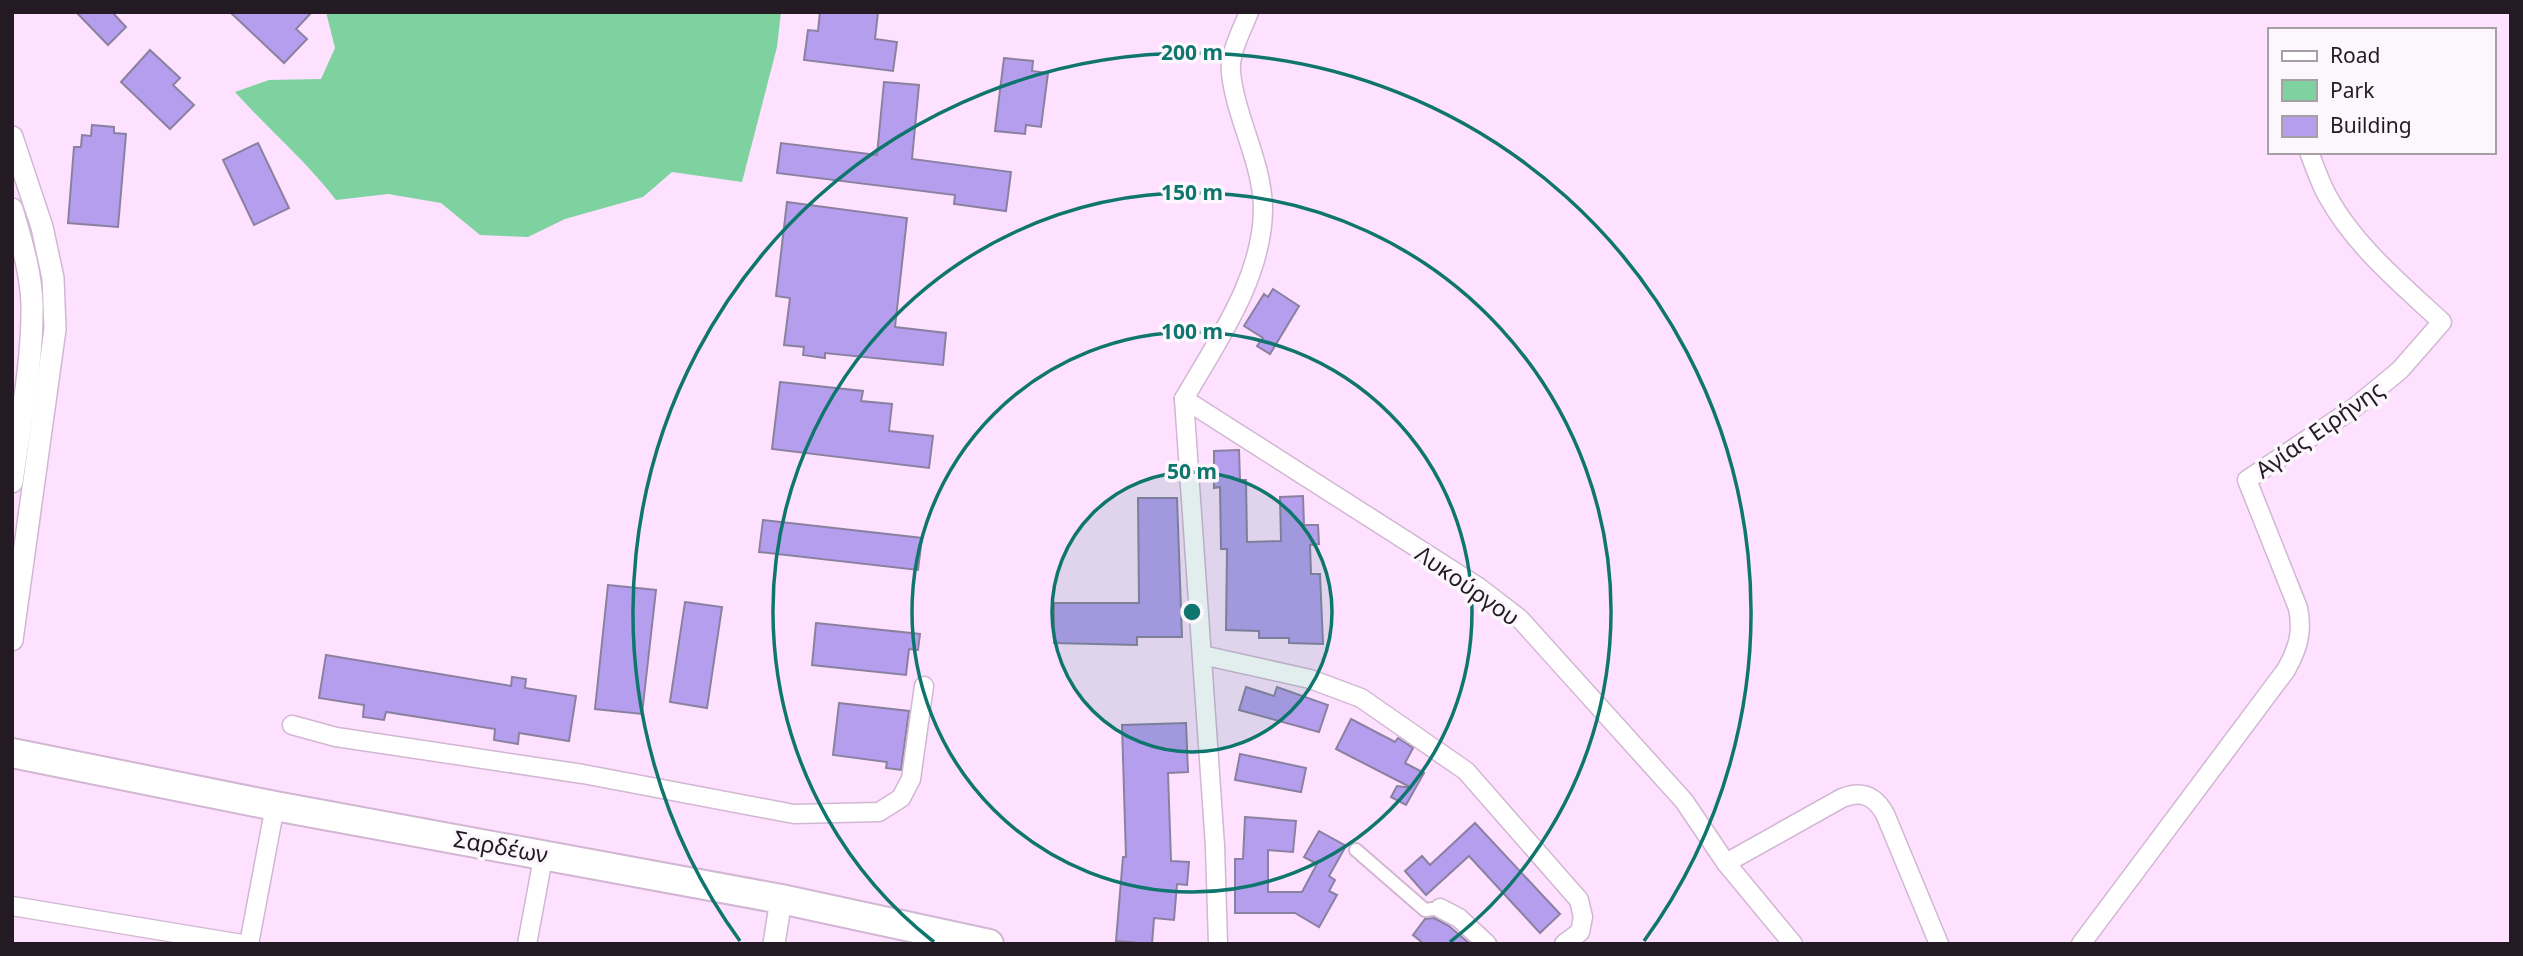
<svg xmlns="http://www.w3.org/2000/svg" width="2523" height="956" font-family="'Noto Sans',sans-serif">
<style>
.green{fill:#7ed2a0}
.building{fill:#b69eee;stroke:#8a81a1;stroke-width:2}
.lines{fill:none;stroke-linecap:round;stroke-linejoin:round}
.pedestrian-casing{stroke:#d2b7d3;stroke-width:16}
.minor-casing{stroke:#d2b7d3;stroke-width:21}
.tertiary-casing{stroke:#d2b7d3;stroke-width:24}
.primary-casing{stroke:#d2b7d3;stroke-width:32}
.pedestrian{stroke:#fff;stroke-width:12}
.minor{stroke:#fff;stroke-width:18}
.tertiary{stroke:#fff;stroke-width:21}
.primary{stroke:#fff;stroke-width:28}
.ring{fill:none;stroke:#0f766e;stroke-width:3.5}
.labels{text-anchor:middle;dominant-baseline:central;stroke-width:7;stroke-linejoin:round;paint-order:stroke}
.street-label{font-size:23px;fill:#241a24;stroke:#fcf7fd}
.centre{fill:#0f766e;stroke:#fcf7fd;stroke-width:3.5}
.ring-label{font-size:21px;text-anchor:middle;font-weight:bold;fill:#0f766e;stroke:#fcf7fd;stroke-width:7;stroke-linejoin:round;paint-order:stroke}
</style>
<rect width="100%" height="100%" fill="#fde1fe"/>
<path class="green" d="M 326,12 L 781,12 L 777,47 L 742,182 L 672,172 L 643,197 L 565,219 L 528,237 L 480,235 L 441,203 L 388,194 L 336,200 C 306,161 268,129 235,92 L 269,80 L 321,79 L 335,48 Z"/>
<g class="building">
<path d="M 76,12 L 112,12 L 126,27 L 108,45 Z"/>
<path d="M 230,12 L 312,12 L 296,29 L 307,39 L 284,63 Z"/>
<path d="M 820,12 L 878,12 L 875,39 L 897,42 L 893,71 L 804,60 L 808,30 L 818,31 Z"/>
<path d="M 150,50 L 180,78 L 173,85 L 194,105 L 170,129 L 121,82 Z"/>
<path d="M 1004,58 L 1033,61 L 1032,71 L 1048,73 L 1041,127 L 1026,125 L 1025,134 L 995,131 Z"/>
<path d="M 884,82 L 919,85 L 912,159 L 1011,172 L 1006,211 L 954,204 L 955,195 L 777,173 L 781,143 L 877,155 Z"/>
<path d="M 92,125 L 114,127 L 114,133 L 126,134 L 118,227 L 68,223 L 74,147 L 81,147 L 82,135 L 91,136 Z"/>
<path d="M 258,143 L 289,208 L 254,225 L 223,160 Z"/>
<path d="M 787,202 L 907,218 L 895,327 L 946,333 L 943,365 L 825,353 L 825,358 L 803,355 L 804,347 L 784,345 L 790,298 L 776,296 Z"/>
<path d="M 1273,289 L 1299,306 L 1270,354 L 1257,346 L 1263,338 L 1244,326 L 1264,294 L 1268,297 Z"/>
<path d="M 780,382 L 863,391 L 861,401 L 892,404 L 889,431 L 933,436 L 929,468 L 772,449 Z"/>
<path d="M 1239,450 L 1240,480 L 1246,480 L 1247,542 L 1281,541 L 1280,497 L 1303,496 L 1304,525 L 1318,525 L 1319,544 L 1310,545 L 1311,574 L 1320,574 L 1323,644 L 1289,643 L 1289,638 L 1259,638 L 1259,631 L 1226,630 L 1227,549 L 1221,549 L 1220,487 L 1214,488 L 1214,451 Z"/>
<path d="M 1138,498 L 1177,498 L 1182,637 L 1137,637 L 1137,645 L 1054,643 L 1054,603 L 1139,603 Z"/>
<path d="M 763,520 L 922,538 L 918,570 L 759,552 Z"/>
<path d="M 608,585 L 656,590 L 642,714 L 595,709 Z"/>
<path d="M 685,602 L 722,607 L 707,708 L 670,702 Z"/>
<path d="M 816,623 L 920,634 L 918,650 L 909,649 L 906,675 L 812,665 Z"/>
<path d="M 326,655 L 511,686 L 512,677 L 526,679 L 525,688 L 576,696 L 569,741 L 519,733 L 518,744 L 494,740 L 495,729 L 386,712 L 384,720 L 363,717 L 364,705 L 319,698 Z"/>
<path d="M 1246,687 L 1274,696 L 1277,687 L 1328,705 L 1319,732 L 1239,710 Z"/>
<path d="M 839,703 L 909,711 L 901,770 L 886,768 L 887,762 L 833,755 Z"/>
<path d="M 1351,719 L 1395,742 L 1398,738 L 1413,748 L 1405,763 L 1424,773 L 1406,805 L 1391,797 L 1397,786 L 1412,788 L 1336,749 Z"/>
<path d="M 1186,723 L 1188,772 L 1168,773 L 1171,861 L 1189,862 L 1187,885 L 1177,884 L 1174,920 L 1154,918 L 1152,944 L 1116,941 L 1123,857 L 1126,857 L 1122,725 Z"/>
<path d="M 1240,754 L 1306,768 L 1301,792 L 1235,780 Z"/>
<path d="M 1245,817 L 1296,821 L 1293,852 L 1268,850 L 1268,892 L 1302,892 L 1317,864 L 1304,857 L 1319,831 L 1346,846 L 1329,876 L 1335,880 L 1329,891 L 1337,895 L 1319,927 L 1295,913 L 1235,913 L 1235,859 L 1243,859 Z"/>
<path d="M 1475,823 L 1560,914 L 1540,933 L 1469,856 L 1426,895 L 1405,871 L 1422,856 L 1430,865 Z"/>
<path d="M 1434,918 L 1449,926 L 1470,944 L 1424,944 L 1413,935 L 1425,919 Z"/>
</g>
<g class="lines">
<g class="pedestrian-casing">
<path id="pedestrian" d="M 1356,850 L 1425,910 L 1440,908"/>
</g>
<g class="minor-casing">
<g id="minor">
<path d="M 1184,399 L 1477,586 L 1520,619 L 1684,801 L 1726,863 L 1793,944"/>
<path d="M 1184,399 L 1215,846 L 1218,944"/>
<path d="M 1184,399 C 1217,341 1263,278 1263,208 C 1262,161 1236,119 1231,73 C 1229,53 1242,30 1249,12"/>
<path d="M 1202,655 L 1310,679 L 1361,698 L 1466,771 L 1579,900 L 1583,917 L 1580,932 L 1564,944"/>
<path d="M 292,725 L 336,737 L 583,774 L 794,814 L 879,812 L 901,798 L 911,779 L 924,686"/>
<path d="M 1726,863 L 1842,798 C 1862,790 1875,796 1885,814 L 1939,944"/>
<path d="M 12,906 L 242,944"/>
<path d="M 1440,908 L 1459,918 L 1487,944"/>
<path d="M 249,944 L 275,806"/>
<path d="M 527,944 L 544,853"/>
<path d="M 2081,944 L 2286,670 C 2298,648 2303,633 2298,608 L 2247,480 L 2354,408 L 2400,370 L 2442,322 C 2402,285 2355,246 2328,197 C 2320,183 2315,167 2309,152"/>
</g>
</g>
<g class="tertiary-casing">
<g id="tertiary">
<path d="M 12,137 L 42,227 L 53,278 L 55,329 L 12,640"/>
<path d="M 12,209 C 21,240 31,272 32,304 C 33,363 20,424 12,482"/>
<path d="M 774,944 L 781,899"/>
</g>
</g>
<g class="primary-casing">
<path id="primary" d="M 12,753 L 275,806 L 781,899 L 989,944"/>
</g>
<use href="#pedestrian" class="pedestrian"/>
<use href="#minor" class="minor"/>
<use href="#tertiary" class="tertiary"/>
<use href="#primary" class="primary"/>
</g>
<circle cx="1192" cy="612" r="140" fill="#0f766e" fill-opacity=".12"/>
<g class="ring">
<circle cx="1192" cy="612" r="140"/>
<circle cx="1192" cy="612" r="280"/>
<path d="M934 942A419 419 0 1 1 1450 942"/>
<path d="M740 941A559 559 0 1 1 1644 941"/>
</g>
<g class="labels">
<g class="street-label">
<text transform="translate(2319 429) rotate(-35)">Αγίας Ειρήνης</text>
<text transform="translate(1468 585) rotate(35)">Λυκούργου</text>
<text transform="translate(501 846) rotate(10)">Σαρδέων</text>
</g>
</g>
<circle cx="1192" cy="612" r="10" class="centre"/>
<g class="ring-label">
<text x="1192" y="60">200 m</text>
<text x="1192" y="200">150 m</text>
<text x="1192" y="339">100 m</text>
<text x="1192" y="479">50 m</text>
</g>
<rect width="2523" height="956" fill="none" stroke="#241a24" stroke-width="28"/>
<rect x="2268" y="28" width="228" height="126" fill="#fcf7fd" stroke="#a69fa6" stroke-width="2"/>
<rect x="2282" y="51" width="35" height="10" fill="#ffffff" stroke="#a69fa6" stroke-width="2"/>
<text x="2330" y="63" font-size="21" fill="#241a24">Road</text>
<rect x="2282" y="80" width="35" height="21" fill="#7ed2a0" stroke="#a69fa6" stroke-width="2"/>
<text x="2330" y="98" font-size="21" fill="#241a24">Park</text>
<rect x="2282" y="116" width="35" height="21" fill="#b69eee" stroke="#a69fa6" stroke-width="2"/>
<text x="2330" y="133" font-size="21" fill="#241a24">Building</text>
</svg>
